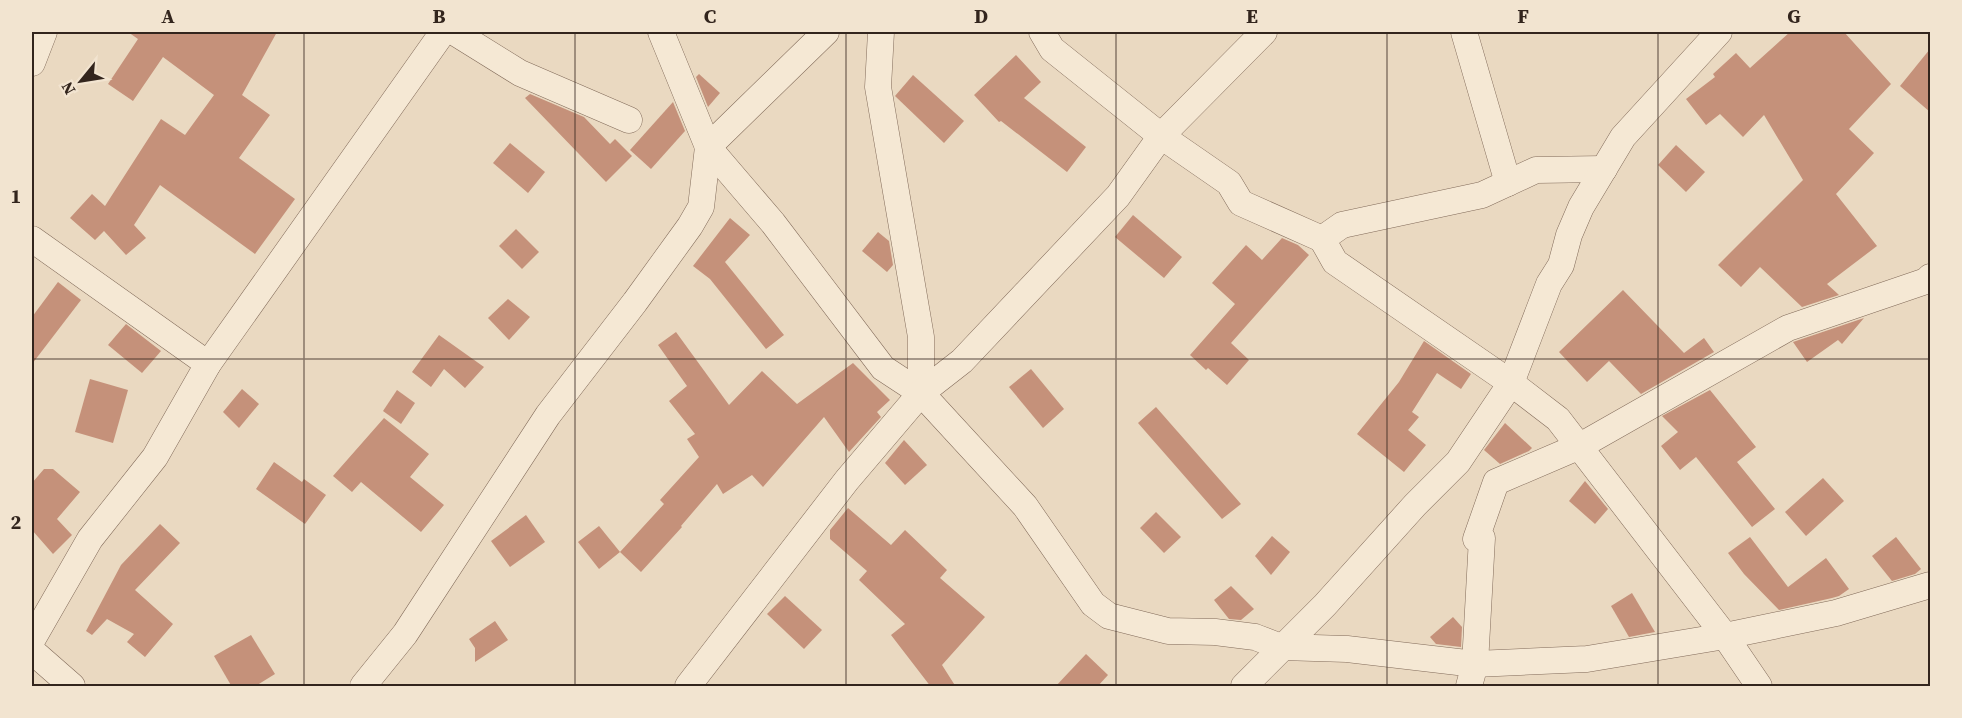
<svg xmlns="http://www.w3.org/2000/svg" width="1962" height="718" font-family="'Source Serif 4',serif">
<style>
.building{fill:#c5917a}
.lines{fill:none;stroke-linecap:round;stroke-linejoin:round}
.street-casing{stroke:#826b5a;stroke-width:27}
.street{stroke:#f5e8d4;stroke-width:26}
.grid{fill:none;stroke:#33251d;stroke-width:1.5;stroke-opacity:0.55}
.neatline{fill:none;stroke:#33251d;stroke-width:2}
.grid-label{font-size:20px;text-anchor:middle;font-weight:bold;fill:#33251d}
</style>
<rect width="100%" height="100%" fill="#ead9c1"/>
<g class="building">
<path d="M 128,32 L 277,32 L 242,95 L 270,115 L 239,158 L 295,199 L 255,254 L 160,185 L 134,225 L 146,238 L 126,255 L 104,231 L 95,240 L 70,218 L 92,194 L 105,206 L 161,119 L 185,135 L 214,95 L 163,57 L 133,101 L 108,84 L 138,39 Z"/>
<path d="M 1790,32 L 1844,32 L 1891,84 L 1849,129 L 1874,153 L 1836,194 L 1877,246 L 1827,284 L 1839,295 L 1802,307 L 1760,267 L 1741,287 L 1718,265 L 1803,180 L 1764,115 L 1743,137 L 1720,114 L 1706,125 L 1686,99 L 1715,77 L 1713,74 L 1736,53 L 1750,68 Z"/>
<path d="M 1930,49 L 1930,112 L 1900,86 Z"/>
<path d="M 1016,55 L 1041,82 L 1024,98 L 1086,147 L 1067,172 L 1001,121 L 999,122 L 974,95 Z"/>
<path d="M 699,74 L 720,93 L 708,107 L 696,77 Z"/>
<path d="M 913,75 L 964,121 L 944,143 L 895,96 Z"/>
<path d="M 530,94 L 584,117 L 610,144 L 615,139 L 632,156 L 606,182 L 525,98 Z"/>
<path d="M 673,102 L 685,131 L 651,169 L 630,150 Z"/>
<path d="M 510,143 L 545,172 L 528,193 L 493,163 Z"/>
<path d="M 1676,145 L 1705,172 L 1686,192 L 1658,165 Z"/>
<path d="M 1133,215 L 1182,257 L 1164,278 L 1115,237 Z"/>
<path d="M 730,218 L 750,235 L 725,262 L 784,335 L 766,349 L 710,279 L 693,266 Z"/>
<path d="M 516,229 L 539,252 L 522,269 L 499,246 Z"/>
<path d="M 878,232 L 889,241 L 893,265 L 887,272 L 862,251 Z"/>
<path d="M 1282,238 L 1298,245 L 1309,255 L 1231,343 L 1249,360 L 1227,385 L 1208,368 L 1206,370 L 1190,355 L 1235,304 L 1212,283 L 1246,245 L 1262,260 Z"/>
<path d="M 58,282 L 81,300 L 32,364 L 32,317 Z"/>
<path d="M 1623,290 L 1684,353 L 1704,338 L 1714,352 L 1641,394 L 1609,361 L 1587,382 L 1559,352 Z"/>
<path d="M 508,299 L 530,317 L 509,340 L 488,318 Z"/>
<path d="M 1864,318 L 1842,344 L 1838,340 L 1807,362 L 1793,342 Z"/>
<path d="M 126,324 L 161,351 L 142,373 L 108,345 Z"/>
<path d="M 676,332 L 729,405 L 762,371 L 797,404 L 853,363 L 890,400 L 877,412 L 881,417 L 849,452 L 824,417 L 763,487 L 752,475 L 723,494 L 717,484 L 681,526 L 682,527 L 641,572 L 620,552 L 664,504 L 660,500 L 699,457 L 687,439 L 695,434 L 669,401 L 687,386 L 658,345 Z"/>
<path d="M 439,335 L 484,367 L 465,388 L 444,369 L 431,387 L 412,372 Z"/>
<path d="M 1424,341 L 1471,374 L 1461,389 L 1437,373 L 1412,412 L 1419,417 L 1408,430 L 1426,445 L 1404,472 L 1357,434 L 1399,382 Z"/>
<path d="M 1031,369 L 1064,409 L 1043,428 L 1009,387 Z"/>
<path d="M 90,379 L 128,390 L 113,443 L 75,432 Z"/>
<path d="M 242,389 L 259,404 L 239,428 L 223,412 Z"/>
<path d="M 397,390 L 415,403 L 401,424 L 383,411 Z"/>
<path d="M 1710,390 L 1756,447 L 1737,462 L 1775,509 L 1752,527 L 1696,457 L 1680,470 L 1661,446 L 1678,432 L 1662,416 Z"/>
<path d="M 1156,407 L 1241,504 L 1222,519 L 1138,423 Z"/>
<path d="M 384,418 L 429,454 L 410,477 L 444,505 L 421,532 L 361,482 L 352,492 L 333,476 Z"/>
<path d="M 1505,423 L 1532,448 L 1529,451 L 1500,464 L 1484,450 Z"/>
<path d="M 904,440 L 927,465 L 905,485 L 885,463 Z"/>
<path d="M 274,462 L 302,482 L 304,479 L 326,495 L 305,524 L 256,489 Z"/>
<path d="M 44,469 L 53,469 L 80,492 L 57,519 L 72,535 L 53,554 L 32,530 L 32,483 Z"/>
<path d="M 1823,478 L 1844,501 L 1806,536 L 1785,512 Z"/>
<path d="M 1585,481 L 1608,509 L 1595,524 L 1569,501 Z"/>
<path d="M 848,508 L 891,545 L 905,530 L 947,570 L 940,578 L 985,617 L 942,665 L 956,687 L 931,687 L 891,635 L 905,624 L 859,580 L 867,571 L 830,539 L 830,530 Z"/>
<path d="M 1156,512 L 1181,537 L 1164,553 L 1140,528 Z"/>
<path d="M 526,515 L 545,542 L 510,567 L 491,541 Z"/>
<path d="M 160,524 L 180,543 L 135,590 L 173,624 L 145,657 L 127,642 L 134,634 L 107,619 L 92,635 L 86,631 L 121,565 Z"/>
<path d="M 599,526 L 620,552 L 599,569 L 578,542 Z"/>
<path d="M 1272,536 L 1290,552 L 1271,575 L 1255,556 Z"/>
<path d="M 1750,537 L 1788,587 L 1826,558 L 1849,589 L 1839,596 L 1832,598 L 1779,610 L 1744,574 L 1728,553 Z"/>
<path d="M 1896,537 L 1921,569 L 1915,574 L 1892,581 L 1872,556 Z"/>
<path d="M 1231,586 L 1254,609 L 1241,620 L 1229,619 L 1214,600 Z"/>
<path d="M 1632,593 L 1655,632 L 1629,637 L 1611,606 Z"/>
<path d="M 785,596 L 822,630 L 804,649 L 767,614 Z"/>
<path d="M 1453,617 L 1462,627 L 1461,647 L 1436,644 L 1430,637 Z"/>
<path d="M 495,621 L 508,640 L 475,662 L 475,648 L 469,639 Z"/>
<path d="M 251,635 L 275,674 L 254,687 L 232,687 L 214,656 Z"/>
<path d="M 1086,654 L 1108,675 L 1097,687 L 1055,687 Z"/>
</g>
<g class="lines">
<g class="street-casing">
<g id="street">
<path d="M 454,32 L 520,73 L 629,120"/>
<path d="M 661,32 L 708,147 L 773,223 L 883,368 L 921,393 L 1025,506 L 1093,604 L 1109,616 L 1168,631 L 1215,632 L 1255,637 L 1281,647 L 1347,649 L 1475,664 L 1587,659 L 1725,636 L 1836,613 L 1930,585"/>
<path d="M 881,32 L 878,87 L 921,337 L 921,393"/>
<path d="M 1042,32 L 1052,49 L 1161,136 L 1229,183 L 1241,203 L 1322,239 L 1335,262 L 1511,383 L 1558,419 L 1725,636 L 1759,686"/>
<path d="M 1464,32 L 1508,183"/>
<path d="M 32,63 L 44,32"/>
<path d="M 32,239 L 208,364"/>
<path d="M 1322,239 L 1342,225 L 1482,195 L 1536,170 L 1604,169"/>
<path d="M 32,640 L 90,539 L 155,457 L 208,364 L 443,32"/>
<path d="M 32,651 L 72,686"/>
<path d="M 363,686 L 405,634 L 548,415 L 635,302 L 690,226 L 701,207 L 708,147 L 826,32"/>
<path d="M 688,686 L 847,480 L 921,393 L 962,361 L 1118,196 L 1161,136 L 1264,32"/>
<path d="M 1244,686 L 1325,605 L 1415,505 L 1458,462 L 1511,383 L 1549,284 L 1561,265 L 1569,235 L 1581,207 L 1623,137 L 1719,32"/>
<path d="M 1469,686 L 1475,664 L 1482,538 L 1476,539 L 1496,482 L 1580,446 L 1788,328 L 1926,281 L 1930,277"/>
</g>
</g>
<use href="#street" class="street"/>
</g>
<path class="grid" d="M 304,32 L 304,686M 575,32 L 575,686M 846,32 L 846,686M 1116,32 L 1116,686M 1387,32 L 1387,686M 1658,32 L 1658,686M 32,359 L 1930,359"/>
<rect width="1962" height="718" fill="none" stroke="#f2e4d0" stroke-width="66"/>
<g transform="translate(81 81) rotate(240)" stroke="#f2e4d0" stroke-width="4.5" paint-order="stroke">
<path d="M0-4.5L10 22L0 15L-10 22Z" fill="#33251d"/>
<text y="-9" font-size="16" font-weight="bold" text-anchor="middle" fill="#33251d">N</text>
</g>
<rect x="33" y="33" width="1896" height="652" class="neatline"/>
<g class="grid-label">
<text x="168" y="23">A</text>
<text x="439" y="23">B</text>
<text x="710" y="23">C</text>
<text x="981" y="23">D</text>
<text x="1252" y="23">E</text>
<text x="1523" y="23">F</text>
<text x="1794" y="23">G</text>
<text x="16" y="203">1</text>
<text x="16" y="529">2</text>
</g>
</svg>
